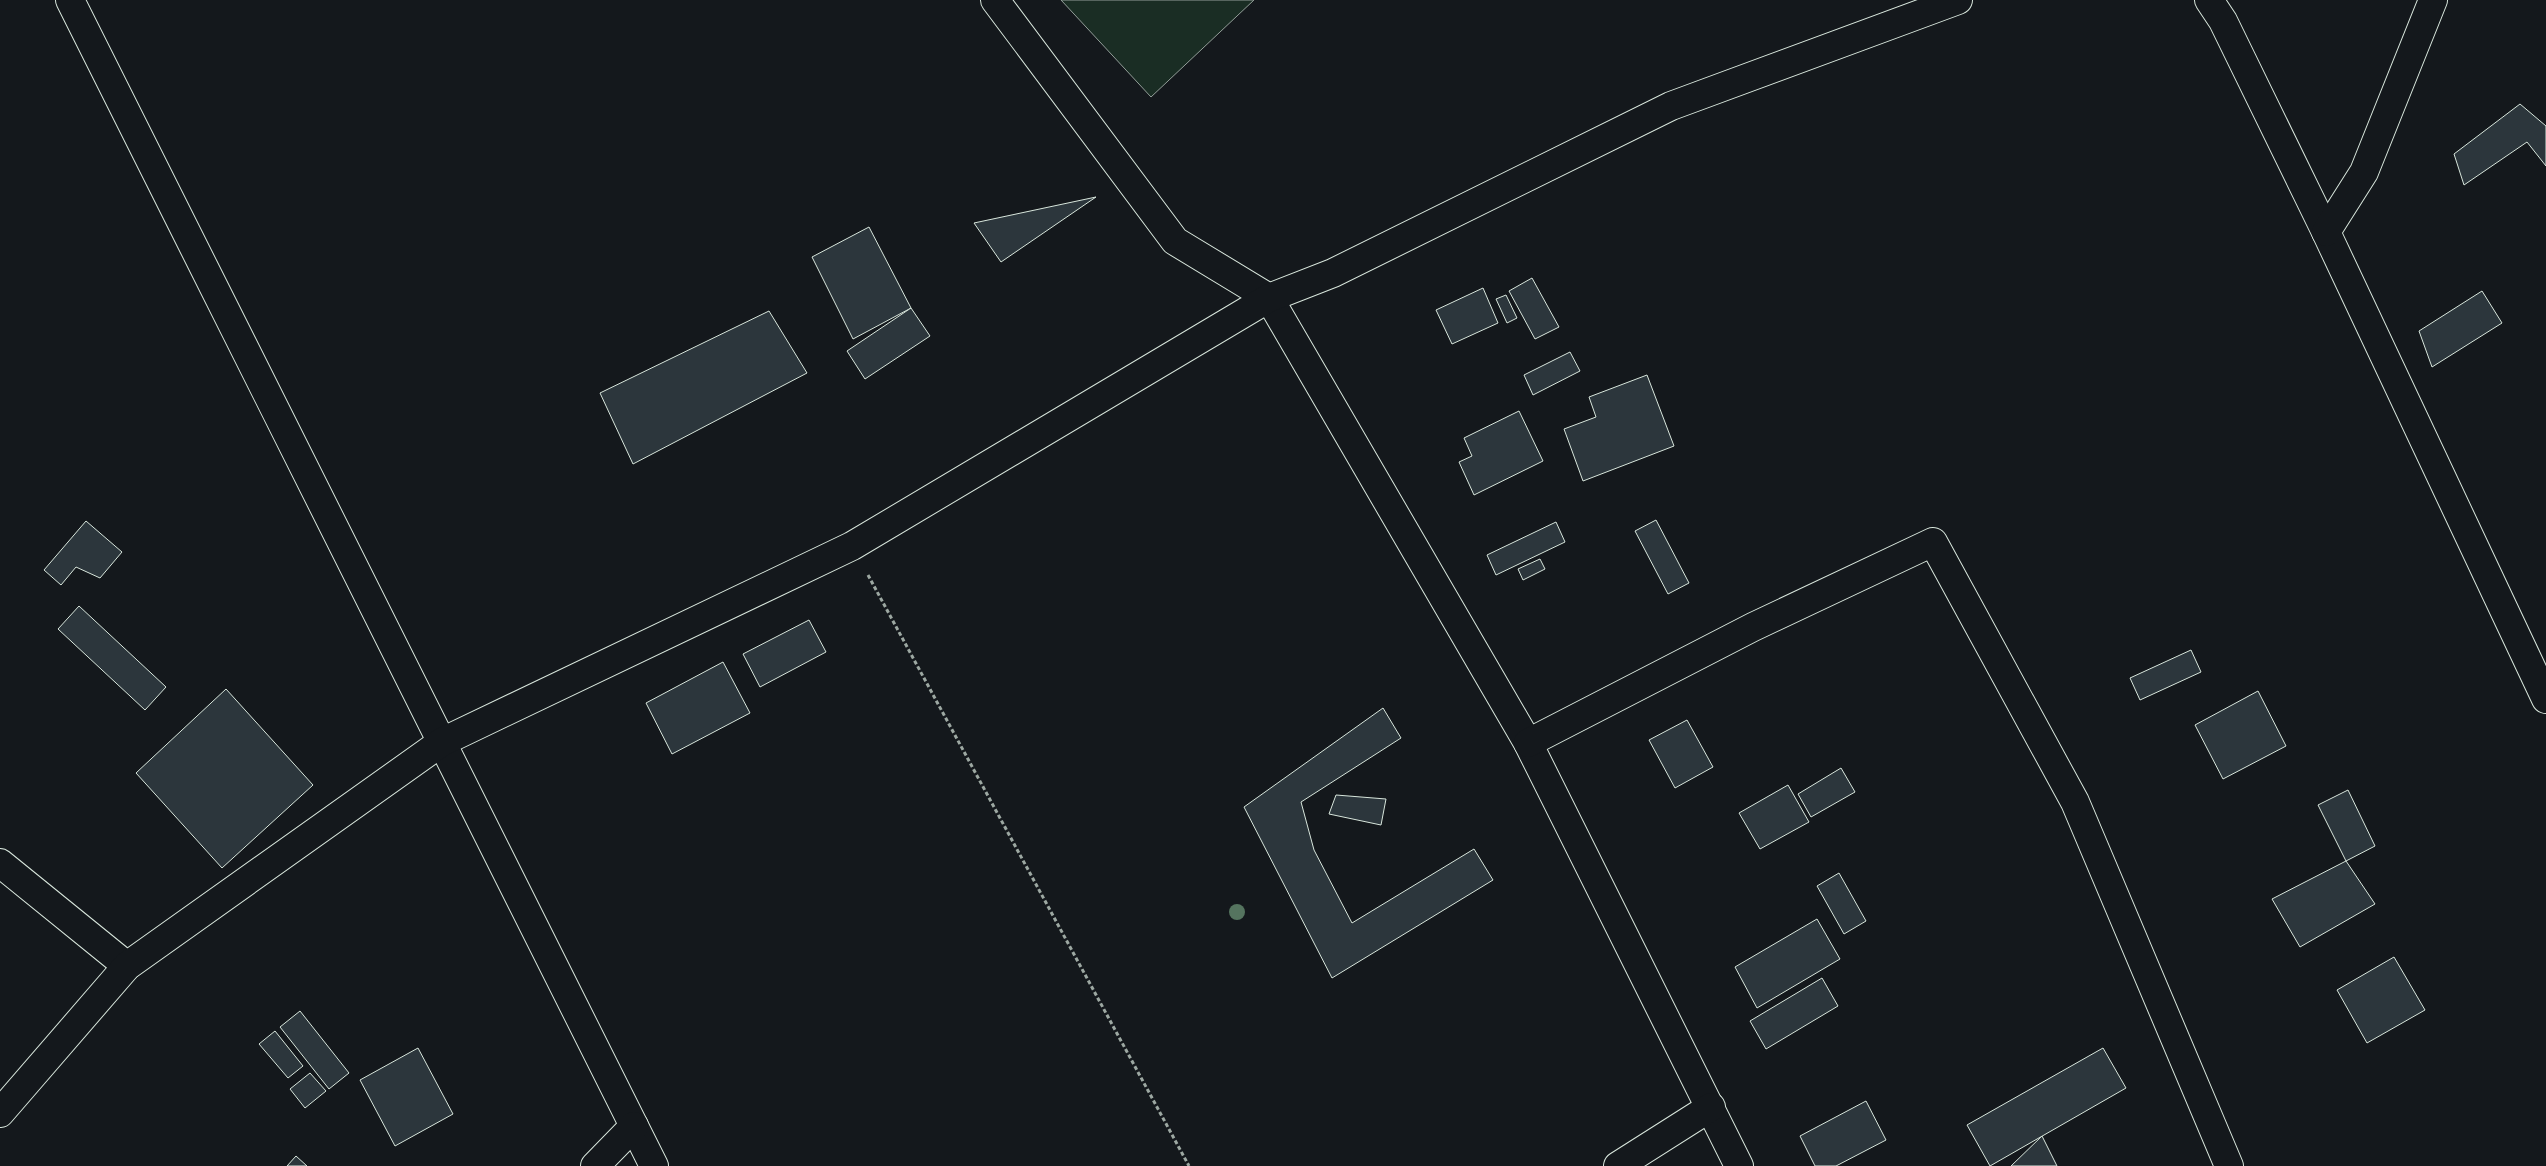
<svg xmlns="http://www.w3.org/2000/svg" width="2546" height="1166" font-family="'Public Sans',sans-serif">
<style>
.green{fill:#1a2d24;stroke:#939e99}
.building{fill:#2c363c;stroke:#d8e6dc}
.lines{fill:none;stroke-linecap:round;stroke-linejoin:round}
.minor-casing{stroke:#d8e6dc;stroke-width:30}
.path{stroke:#9da8a2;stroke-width:3;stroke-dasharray:4 2.5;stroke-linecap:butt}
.minor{stroke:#14181c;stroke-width:28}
.tree{fill:#55745f}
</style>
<rect width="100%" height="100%" fill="#14181c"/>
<path class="green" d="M 1061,0 L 1254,0 L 1151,97 Z"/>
<g class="building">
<path d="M 2520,104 L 2546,126 L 2546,166 L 2527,142 L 2464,185 L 2454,154 Z"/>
<path d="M 1096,197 L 1001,262 L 974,223 Z"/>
<path d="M 869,227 L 911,308 L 853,339 L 812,257 Z"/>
<path d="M 1532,278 L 1559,327 L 1535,339 L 1509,291 Z"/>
<path d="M 1483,288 L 1498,323 L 1452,344 L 1436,310 Z"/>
<path d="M 2482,291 L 2502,323 L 2432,367 L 2419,331 Z"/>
<path d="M 1506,295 L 1517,318 L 1507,323 L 1496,299 Z"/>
<path d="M 911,308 L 930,336 L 865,379 L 847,351 Z"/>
<path d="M 769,311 L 807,373 L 633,464 L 600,393 Z"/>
<path d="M 1570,352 L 1580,371 L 1533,395 L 1524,375 Z"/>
<path d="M 1647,375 L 1674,446 L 1583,481 L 1564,429 L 1596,417 L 1589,397 Z"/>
<path d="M 1519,411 L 1543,461 L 1474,495 L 1459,462 L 1472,456 L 1464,438 Z"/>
<path d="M 1656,520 L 1689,583 L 1668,594 L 1635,531 Z"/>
<path d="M 86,521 L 122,552 L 100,578 L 76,567 L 61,585 L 44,570 Z"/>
<path d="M 1556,522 L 1565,542 L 1496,575 L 1487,555 Z"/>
<path d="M 1540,559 L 1545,569 L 1523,580 L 1518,569 Z"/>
<path d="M 79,606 L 166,687 L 145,710 L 58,629 Z"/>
<path d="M 809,620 L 826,652 L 760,687 L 743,654 Z"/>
<path d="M 2191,650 L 2201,672 L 2140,700 L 2130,678 Z"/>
<path d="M 723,662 L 750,713 L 672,754 L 646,703 Z"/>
<path d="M 226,689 L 313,785 L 222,868 L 136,773 Z"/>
<path d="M 2258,691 L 2286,746 L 2223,779 L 2195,725 Z"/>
<path d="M 1383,708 L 1401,738 L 1301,802 L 1314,850 L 1352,923 L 1474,849 L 1493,880 L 1332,978 L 1244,807 Z"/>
<path d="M 1687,720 L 1713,767 L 1675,788 L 1649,740 Z"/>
<path d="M 1841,768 L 1855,792 L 1811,817 L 1798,794 Z"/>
<path d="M 1788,785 L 1809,822 L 1760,849 L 1739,813 Z"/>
<path d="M 2348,790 L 2375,846 L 2346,861 L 2318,805 Z"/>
<path d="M 1336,795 L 1386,799 L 1381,825 L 1329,814 Z"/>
<path d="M 2346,861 L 2375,904 L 2300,947 L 2272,899 Z"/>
<path d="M 1839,873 L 1866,921 L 1844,934 L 1817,886 Z"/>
<path d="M 1817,919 L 1840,959 L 1757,1008 L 1735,967 Z"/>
<path d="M 2394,957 L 2425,1010 L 2367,1043 L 2337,990 Z"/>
<path d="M 1822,978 L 1838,1006 L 1766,1049 L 1750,1021 Z"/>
<path d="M 300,1011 L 349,1073 L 329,1089 L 280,1027 Z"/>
<path d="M 275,1031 L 303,1066 L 288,1078 L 259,1044 Z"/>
<path d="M 418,1048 L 453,1114 L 395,1146 L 360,1080 Z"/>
<path d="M 2103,1048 L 2126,1088 L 1990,1166 L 1967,1125 Z"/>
<path d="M 310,1073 L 326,1091 L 305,1108 L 290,1089 Z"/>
<path d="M 1866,1101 L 1886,1140 L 1836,1166 L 1815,1166 L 1800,1136 Z"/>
<path d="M 2042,1136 L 2057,1166 L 2011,1166 Z"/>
<path d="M 296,1156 L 307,1166 L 287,1166 Z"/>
</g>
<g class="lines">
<g class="minor-casing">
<g id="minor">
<path d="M 70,0 L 654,1166"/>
<path d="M 995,0 L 1175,241 L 1269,298 L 1528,743 L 1739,1166"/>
<path d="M 2209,0 L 2223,21 L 2326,232 L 2546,699"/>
<path d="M 2326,232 L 2364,172 L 2433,0"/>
<path d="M 1528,743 L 1753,627 L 1933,542 L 2075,802 L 2229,1166"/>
<path d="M 0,863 L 127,966"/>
<path d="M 0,1113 L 127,966 L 442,742 L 852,546 L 1269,298 L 1333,273 L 1671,106 L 1958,0"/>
<path d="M 595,1166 L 634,1126"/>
<path d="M 1618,1166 L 1711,1107"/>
</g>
</g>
<path class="path" d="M 868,575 L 1189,1166"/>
<use href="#minor" class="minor"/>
</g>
<circle class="tree" cx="1237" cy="912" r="8"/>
</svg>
